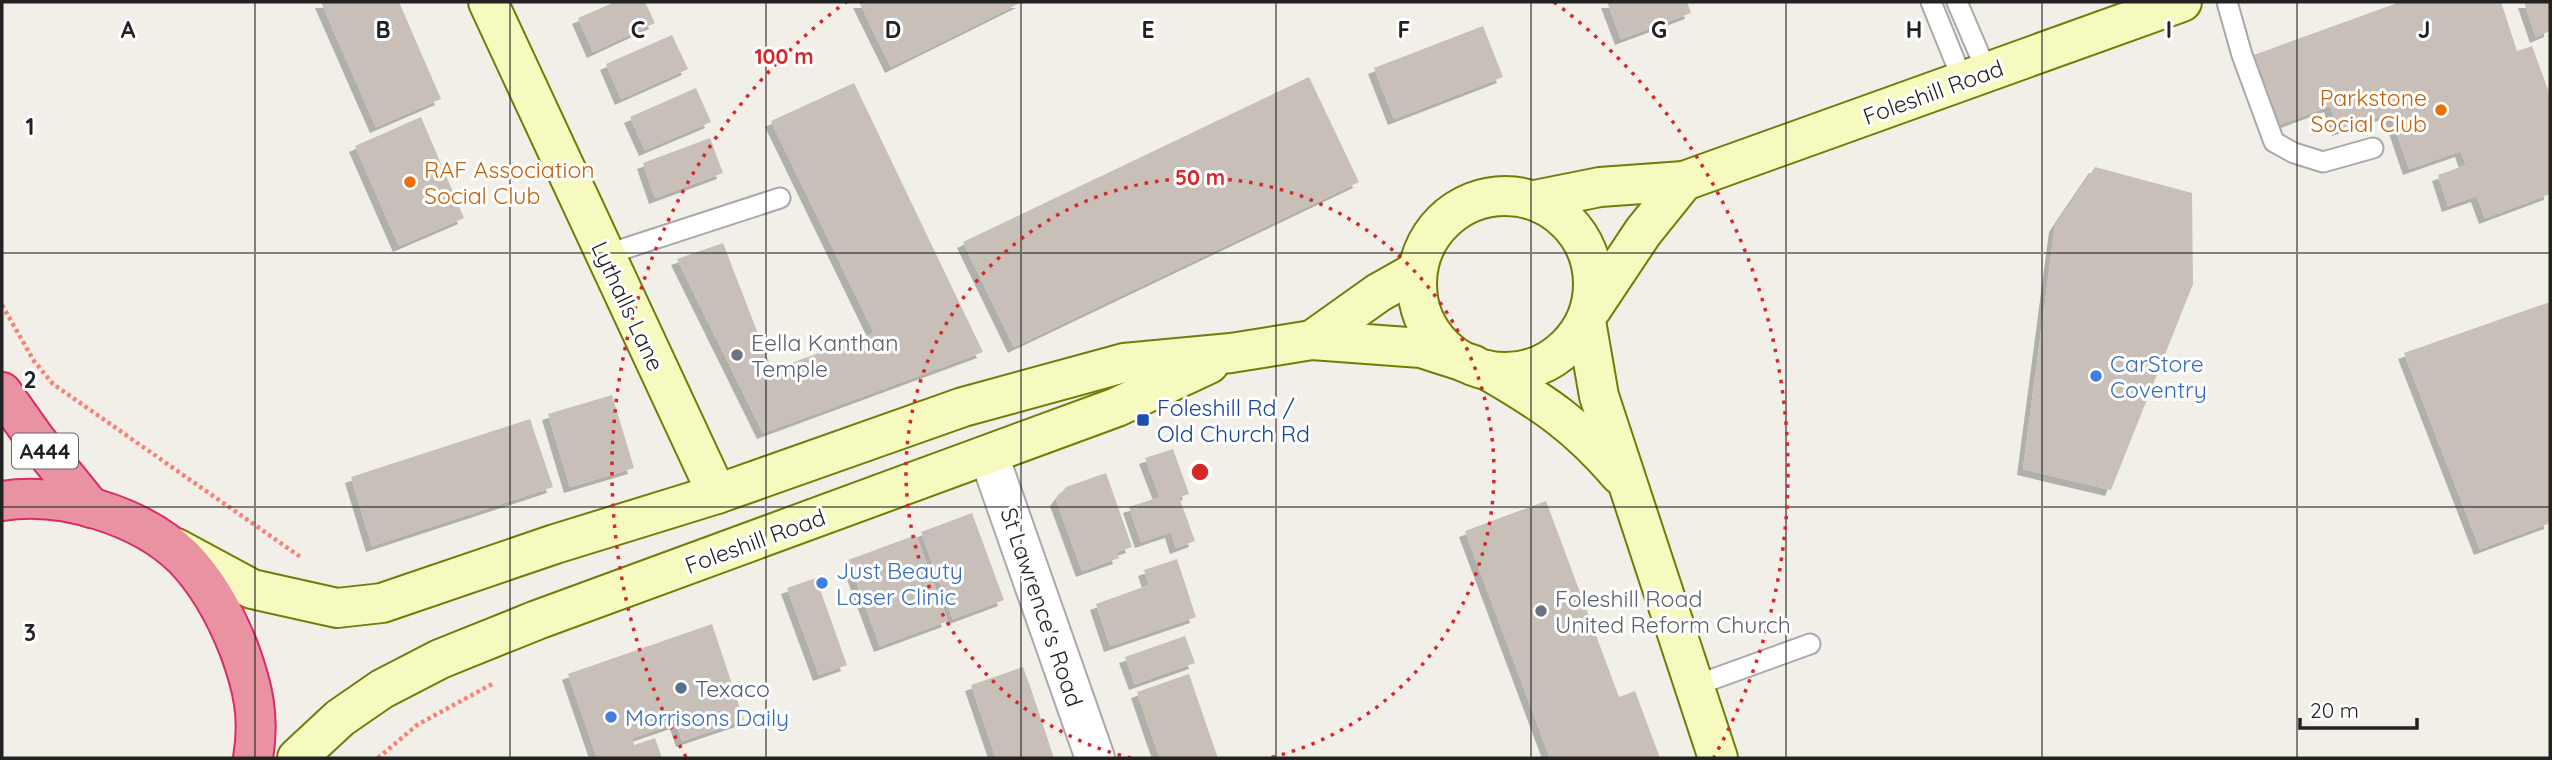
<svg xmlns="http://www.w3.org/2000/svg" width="2552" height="760" font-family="Quicksand,sans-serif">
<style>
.building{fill:#c7bfb8;filter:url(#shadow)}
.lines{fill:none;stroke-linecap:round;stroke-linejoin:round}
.lane-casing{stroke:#a9a9a9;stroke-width:23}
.street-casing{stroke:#a9a9a9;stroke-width:42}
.secondary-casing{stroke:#707d05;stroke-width:42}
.highway-casing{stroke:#dc2a67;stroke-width:42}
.path{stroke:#fa8072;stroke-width:4.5;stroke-dasharray:3.5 3.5;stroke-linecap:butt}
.lane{stroke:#fff;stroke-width:19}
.street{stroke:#fff;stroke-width:38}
.secondary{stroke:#f7fabf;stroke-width:38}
.highway{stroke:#e892a2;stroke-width:38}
.grid{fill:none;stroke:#222;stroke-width:2;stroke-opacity:0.55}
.ring{fill:none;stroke:#d62828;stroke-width:3.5;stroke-dasharray:3.5 7}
.food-dot{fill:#e8710a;stroke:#fff;stroke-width:2.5}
.worship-dot{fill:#6b7280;stroke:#fff;stroke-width:2.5}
.shop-dot{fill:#3f7fe0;stroke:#fff;stroke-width:2.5}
.transit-dot{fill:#1a4fb4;stroke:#fff;stroke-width:2.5}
.service-dot{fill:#5c6f8a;stroke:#fff;stroke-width:2.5}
.labels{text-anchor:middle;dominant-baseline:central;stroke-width:6;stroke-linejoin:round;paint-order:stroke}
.shield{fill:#fff;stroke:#646464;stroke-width:2}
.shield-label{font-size:21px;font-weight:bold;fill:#222}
.street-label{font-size:23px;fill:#222;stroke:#fff}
.food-label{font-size:23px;fill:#c56008;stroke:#fff;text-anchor:end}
.worship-label{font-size:23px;fill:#5b616d;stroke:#fff;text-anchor:start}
.shop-label{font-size:23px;fill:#366cbe;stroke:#fff;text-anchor:start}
.transit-label{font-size:23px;fill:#164399;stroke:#fff;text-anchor:start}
.service-label{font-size:23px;fill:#4e5e75;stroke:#fff;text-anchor:start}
.grid-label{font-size:23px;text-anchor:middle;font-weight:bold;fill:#222;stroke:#fff;stroke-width:6;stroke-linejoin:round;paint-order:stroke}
.centre{fill:#d62828;stroke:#fff;stroke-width:3.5}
.ring-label{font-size:21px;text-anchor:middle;font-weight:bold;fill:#d62828;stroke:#fff;stroke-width:6;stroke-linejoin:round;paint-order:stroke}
</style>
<defs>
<filter id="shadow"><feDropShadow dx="-6" dy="6" stdDeviation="0" flood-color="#0004"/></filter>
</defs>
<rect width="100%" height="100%" fill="#f2efe9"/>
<g class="building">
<path d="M 321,2 L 399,2 L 441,99 L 376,127 Z"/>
<path d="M 615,2 L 645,2 L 655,23 L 593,52 L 578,18 Z"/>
<path d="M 859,2 L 1022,2 L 891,67 Z"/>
<path d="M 1607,2 L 1687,2 L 1691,13 L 1621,39 Z"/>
<path d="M 2400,2 L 2501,2 L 2517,51 L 2532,46 L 2550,95 L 2550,194 L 2485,218 L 2477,196 L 2448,206 L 2438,175 L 2466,165 L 2461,151 L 2409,169 L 2390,113 L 2338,130 L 2330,106 L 2276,126 L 2251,56 Z"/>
<path d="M 2524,2 L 2550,2 L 2550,31 L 2536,37 Z"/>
<path d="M 1483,26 L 1503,77 L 1394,119 L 1374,68 Z"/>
<path d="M 672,35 L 688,69 L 621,99 L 606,64 Z"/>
<path d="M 1309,77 L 1359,182 L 1014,347 L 963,242 Z"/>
<path d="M 854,83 L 983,352 L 763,433 L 677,259 L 723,243 L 772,370 L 874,333 L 771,121 Z"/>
<path d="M 696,88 L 711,122 L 645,150 L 630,117 Z"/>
<path d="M 421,117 L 464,218 L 399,246 L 355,146 Z"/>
<path d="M 710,138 L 723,173 L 655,198 L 643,163 Z"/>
<path d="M 2095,167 L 2192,193 L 2193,284 L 2111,490 L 2023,469 L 2055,226 Z"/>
<path d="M 2550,302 L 2550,523 L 2480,549 L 2404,353 Z"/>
<path d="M 612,395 L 634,468 L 570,487 L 548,414 Z"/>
<path d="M 530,419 L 553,487 L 372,546 L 351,477 Z"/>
<path d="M 1173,449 L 1189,494 L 1179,497 L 1195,541 L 1176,548 L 1171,532 L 1141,542 L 1129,507 L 1160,497 L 1145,458 Z"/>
<path d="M 1106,473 L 1132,547 L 1117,552 L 1119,558 L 1082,571 L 1056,500 L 1066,487 Z"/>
<path d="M 1546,501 L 1619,697 L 1635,691 L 1660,758 L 1550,758 L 1465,531 Z"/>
<path d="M 972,513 L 1004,600 L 953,619 L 921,532 Z"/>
<path d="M 916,535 L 948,621 L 880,646 L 848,560 Z"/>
<path d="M 1177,559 L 1196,617 L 1110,646 L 1096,604 L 1149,585 L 1144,570 Z"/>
<path d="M 816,578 L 847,665 L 819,675 L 787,588 Z"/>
<path d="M 712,624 L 744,720 L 682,741 L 676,723 L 632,738 L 634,745 L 655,738 L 662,758 L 597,758 L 568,674 Z"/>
<path d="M 1185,636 L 1195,663 L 1135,684 L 1125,657 Z"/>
<path d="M 1023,667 L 1030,686 L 1054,758 L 996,758 L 971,685 Z"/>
<path d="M 1189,674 L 1205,721 L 1218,758 L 1160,758 L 1153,739 L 1137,692 Z"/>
</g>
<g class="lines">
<g class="lane-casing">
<g id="lane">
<path d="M 1931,2 L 1963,81"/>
<path d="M 1957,2 L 1987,72"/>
<path d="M 2227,2 L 2242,55 L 2274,142 L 2294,153 L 2323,162 L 2373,148"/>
<path d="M 605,255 L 780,198"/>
<path d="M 1694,686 L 1810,644"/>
</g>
</g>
<g class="street-casing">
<path id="street" d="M 989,456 L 1095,758"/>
</g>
<g class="secondary-casing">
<g id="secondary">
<path d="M 488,2 L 717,494"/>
<circle cx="1505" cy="284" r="88"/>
<path d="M 1535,200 L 1600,187 L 1684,181 L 2182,2"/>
<path d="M 1591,310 L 1643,232 L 1684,181"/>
<path d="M 1586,321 L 1599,396 L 1718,758"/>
<path d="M 1312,340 L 1378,293 L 1417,271"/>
<path d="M 1487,370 C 1544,403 1577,425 1620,475"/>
<path d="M 176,548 L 252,589 L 337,608 L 382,603 L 555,544 L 717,494 L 963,407 L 1124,363 L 1231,353 L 1312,340 L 1421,348 L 1474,365"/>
<path d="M 297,758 L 340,718 L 382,689 L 440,659 L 537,620 L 1117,407 L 1209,364"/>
</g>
</g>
<g class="highway-casing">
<g id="highway">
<path d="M 2,392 L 36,440 L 91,508"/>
<path d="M 2,501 C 61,491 142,516 184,558 C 209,584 226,616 239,649 C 253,687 260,717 253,758"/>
</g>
</g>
<g class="path">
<path d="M 2,305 L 34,361 L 53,384 L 302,558"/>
<path d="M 378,758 L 417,725 L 494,683"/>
</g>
<use href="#lane" class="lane"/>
<use href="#street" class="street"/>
<use href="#secondary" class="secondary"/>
<use href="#highway" class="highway"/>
</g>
<path class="grid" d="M 255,2 L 255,758M 510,2 L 510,758M 766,2 L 766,758M 1021,2 L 1021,758M 1276,2 L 1276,758M 1531,2 L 1531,758M 1786,2 L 1786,758M 2042,2 L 2042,758M 2297,2 L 2297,758M 2,253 L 2550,253M 2,507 L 2550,507"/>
<g class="ring">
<path d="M1131 758A294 294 0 1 1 1269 758"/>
<path d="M686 757A588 588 0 0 1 846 2M1554 2A588 588 0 0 1 1714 757"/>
</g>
<g class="food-dot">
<circle cx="2441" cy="110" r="7"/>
<circle cx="410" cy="182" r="7"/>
</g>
<g class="worship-dot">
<circle cx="737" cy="355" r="7"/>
<circle cx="1541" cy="611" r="7"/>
</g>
<g class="shop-dot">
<circle cx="2096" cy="376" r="7"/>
<circle cx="822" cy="583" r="7"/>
<circle cx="611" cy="717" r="7"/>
</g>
<rect class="transit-dot" x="1136" y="413" width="14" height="14" rx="3.5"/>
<circle class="service-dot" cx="681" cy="688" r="7"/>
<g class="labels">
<rect class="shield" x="12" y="433.5" width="66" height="35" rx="5"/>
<g class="shield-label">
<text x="45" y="451">A444</text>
</g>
<g class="street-label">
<text transform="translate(1933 92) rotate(-20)">Foleshill Road</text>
<text transform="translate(628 306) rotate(65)">Lythalls Lane</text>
<text transform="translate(755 541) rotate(-20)">Foleshill Road</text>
<text transform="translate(1042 607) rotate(71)">St Lawrence's Road</text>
</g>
<g class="food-label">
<text x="2427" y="97">Parkstone<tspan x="2427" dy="26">Social Club</tspan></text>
<text x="424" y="169" text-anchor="start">RAF Association<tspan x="424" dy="26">Social Club</tspan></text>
</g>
<g class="worship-label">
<text x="751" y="342">Eella Kanthan<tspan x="751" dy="26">Temple</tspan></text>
<text x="1555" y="598">Foleshill Road<tspan x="1555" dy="26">United Reform Church</tspan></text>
</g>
<g class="shop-label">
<text x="2110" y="363">CarStore<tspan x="2110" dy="26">Coventry</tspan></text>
<text x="836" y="570">Just Beauty<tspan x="836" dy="26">Laser Clinic</tspan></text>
<text x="625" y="717">Morrisons Daily</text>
</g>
<g class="transit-label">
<text x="1157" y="407">Foleshill Rd /<tspan x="1157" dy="26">Old Church Rd</tspan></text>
</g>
<g class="service-label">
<text x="695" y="688">Texaco</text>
</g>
</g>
<g class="grid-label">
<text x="128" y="38">A</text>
<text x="383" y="38">B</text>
<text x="638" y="38">C</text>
<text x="893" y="38">D</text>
<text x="1148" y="38">E</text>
<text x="1404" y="38">F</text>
<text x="1659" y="38">G</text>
<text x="1914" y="38">H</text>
<text x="2169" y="38">I</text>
<text x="2424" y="38">J</text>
<text x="30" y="135">1</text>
<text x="30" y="388">2</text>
<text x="30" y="641">3</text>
</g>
<circle cx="1200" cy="472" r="10" class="centre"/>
<g class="ring-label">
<text x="784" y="64">100 m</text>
<text x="1200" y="185">50 m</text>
</g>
<rect width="2552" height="760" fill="none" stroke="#222222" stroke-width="7"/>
<path d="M2300 718v10h117v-10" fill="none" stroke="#222222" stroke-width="3.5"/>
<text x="2310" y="718" font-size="21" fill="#222222" stroke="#ffffff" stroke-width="5" paint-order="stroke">20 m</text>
</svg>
